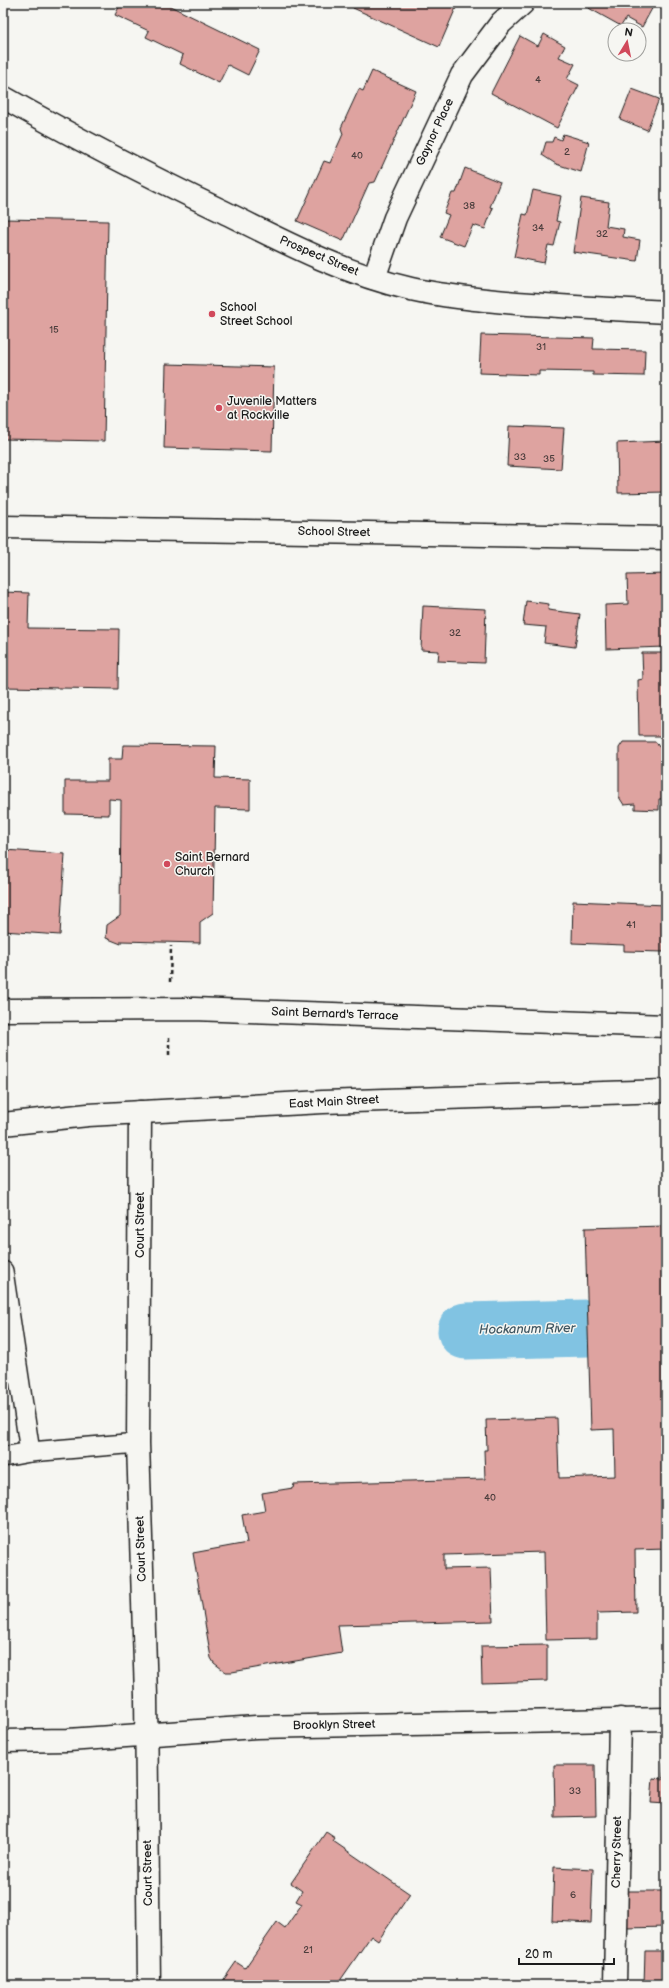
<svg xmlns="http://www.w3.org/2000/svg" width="669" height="1988" font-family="'Balsamiq Sans',sans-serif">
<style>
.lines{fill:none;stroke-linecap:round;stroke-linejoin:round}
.river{stroke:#81c3e2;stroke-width:57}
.building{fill:#dea3a0;stroke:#1c1c1c}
.service-casing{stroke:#1c1c1c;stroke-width:22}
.minor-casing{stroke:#1c1c1c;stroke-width:25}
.secondary-casing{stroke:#1c1c1c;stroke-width:25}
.path{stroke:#1c1c1c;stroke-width:2.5;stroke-dasharray:4 3;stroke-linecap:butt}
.service{stroke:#f6f6f2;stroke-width:19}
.minor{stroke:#f6f6f2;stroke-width:22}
.secondary{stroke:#f6f6f2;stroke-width:22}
.poi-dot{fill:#d1495b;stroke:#f6f6f2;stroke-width:1.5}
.labels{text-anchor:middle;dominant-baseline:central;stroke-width:3;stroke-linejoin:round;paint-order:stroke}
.number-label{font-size:10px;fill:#4c3e3d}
.street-label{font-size:12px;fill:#1c1c1c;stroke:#f6f6f2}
.poi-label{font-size:12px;fill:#1c1c1c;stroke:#f6f6f2;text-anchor:start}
.water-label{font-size:13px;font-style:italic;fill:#3f5661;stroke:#f6f6f2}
</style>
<rect width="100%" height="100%" fill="#f6f6f2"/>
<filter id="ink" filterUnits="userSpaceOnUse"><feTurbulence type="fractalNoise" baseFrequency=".025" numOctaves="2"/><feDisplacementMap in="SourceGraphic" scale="8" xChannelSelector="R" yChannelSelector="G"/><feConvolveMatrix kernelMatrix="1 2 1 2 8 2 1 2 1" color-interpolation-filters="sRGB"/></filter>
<g filter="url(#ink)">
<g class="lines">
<path class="river" d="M 466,1331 L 588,1328"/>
</g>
<g class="building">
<path d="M 121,3 L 164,3 L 260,50 L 248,75 L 228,65 L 219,83 L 180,64 L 183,55 L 146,37 L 149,31 L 115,15 Z"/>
<path d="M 355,3 L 458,3 L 439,47 L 353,8 Z"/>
<path d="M 587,3 L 655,3 L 642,27 L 626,18 L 621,26 L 585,6 Z"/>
<path d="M 544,34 L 565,46 L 559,57 L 575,64 L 567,79 L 579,85 L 557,128 L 491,93 L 520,36 L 538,46 Z"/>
<path d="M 372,71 L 416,91 L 375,182 L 369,183 L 343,241 L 297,221 L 324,161 L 330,163 L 343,134 L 341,128 L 359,89 L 363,91 Z"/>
<path d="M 632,89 L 659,99 L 647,130 L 620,119 Z"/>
<path d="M 563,134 L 589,142 L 581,172 L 556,164 L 542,155 L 546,142 L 552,142 L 554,137 L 561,140 Z"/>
<path d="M 465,168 L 500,182 L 490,207 L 493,208 L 485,229 L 473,225 L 464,246 L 440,237 L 449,215 L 444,213 L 452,193 L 456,193 Z"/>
<path d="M 533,190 L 561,196 L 556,221 L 560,222 L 554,246 L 548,245 L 544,263 L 514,257 L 523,214 L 527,215 Z"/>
<path d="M 581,198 L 609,202 L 606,226 L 624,229 L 623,237 L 640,240 L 637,261 L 573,252 Z"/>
<path d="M 3,219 L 108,221 L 104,441 L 3,439 Z"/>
<path d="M 481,335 L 594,338 L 593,349 L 645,350 L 644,376 L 593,375 L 593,372 L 539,371 L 539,375 L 479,373 Z"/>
<path d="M 166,364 L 274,367 L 272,451 L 164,448 Z"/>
<path d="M 509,426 L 564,428 L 561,469 L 507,466 Z"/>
<path d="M 666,441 L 666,492 L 618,493 L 617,443 Z"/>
<path d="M 666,574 L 666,647 L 606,649 L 605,605 L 628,604 L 627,575 Z"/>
<path d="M 3,592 L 29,593 L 28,628 L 119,629 L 118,689 L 3,687 Z"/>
<path d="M 526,601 L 549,604 L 548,610 L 580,614 L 575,647 L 544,643 L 546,627 L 523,625 Z"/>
<path d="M 423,606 L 486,609 L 484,663 L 438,661 L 439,651 L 421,650 Z"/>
<path d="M 642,653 L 666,653 L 666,736 L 639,736 L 638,680 L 643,679 Z"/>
<path d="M 623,742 L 656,742 L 659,747 L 666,747 L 666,799 L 659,799 L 659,810 L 635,809 L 635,804 L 624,805 L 619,797 L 619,748 Z"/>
<path d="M 123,745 L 216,746 L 215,778 L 250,779 L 250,809 L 215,808 L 213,913 L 200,922 L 200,943 L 121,941 L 121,944 L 106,938 L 107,925 L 120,916 L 121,800 L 109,799 L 109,815 L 65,814 L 65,781 L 108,781 L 108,759 L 122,759 Z"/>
<path d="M 4,850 L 65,854 L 60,935 L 3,931 Z"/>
<path d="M 573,901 L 666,905 L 666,946 L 664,945 L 664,952 L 624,951 L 624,945 L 572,943 Z"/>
<path d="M 666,1226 L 666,1549 L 635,1550 L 636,1612 L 597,1613 L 597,1639 L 546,1640 L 544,1552 L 444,1555 L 444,1569 L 491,1568 L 493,1621 L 338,1625 L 342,1653 L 232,1672 L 226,1672 L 214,1663 L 211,1658 L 193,1553 L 247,1543 L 242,1515 L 265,1511 L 262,1493 L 293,1488 L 294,1484 L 485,1479 L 484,1450 L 487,1450 L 486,1420 L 557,1418 L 559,1478 L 615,1476 L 614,1429 L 591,1430 L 585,1228 Z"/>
<path d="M 547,1645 L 547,1681 L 482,1683 L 481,1646 Z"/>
<path d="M 664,1763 L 666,1763 L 666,1804 L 651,1803 L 653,1778 L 663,1779 Z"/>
<path d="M 554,1765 L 595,1765 L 596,1816 L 555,1817 Z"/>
<path d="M 326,1832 L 335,1838 L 333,1841 L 410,1894 L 378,1941 L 371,1936 L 337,1985 L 220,1985 L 236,1962 L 245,1968 L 277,1922 L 285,1928 L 302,1904 L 296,1901 L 302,1891 L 291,1883 Z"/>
<path d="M 554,1867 L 593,1869 L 591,1923 L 552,1921 Z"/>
<path d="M 625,1891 L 666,1891 L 666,1927 L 626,1928 Z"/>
<path d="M 645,1951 L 666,1951 L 666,1985 L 644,1985 Z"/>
</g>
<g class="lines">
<g class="service-casing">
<g id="service">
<path d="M 3,1271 L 30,1452"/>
<path d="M 3,1457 L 30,1452 L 138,1443"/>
</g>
</g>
<g class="minor-casing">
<g id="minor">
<path d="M 3,97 C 75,138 149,176 224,212 C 284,242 345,274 411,289 C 442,296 474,299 506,302 C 559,307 613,309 666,312"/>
<path d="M 374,278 L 395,218 L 462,75 L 501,23 L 523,3"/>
<path d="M 3,527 L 666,538"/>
<path d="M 3,1010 L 194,1009 L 666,1026"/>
<path d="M 140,1112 L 138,1443 L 146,1696 L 149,1985"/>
<path d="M 3,1741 L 68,1740 L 256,1727 L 666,1719"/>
<path d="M 615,1985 L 620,1719"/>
</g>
</g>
<g class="secondary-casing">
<path id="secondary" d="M 3,1124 L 88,1115 L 323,1102 L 666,1091"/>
</g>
<g class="path">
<path d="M 170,982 L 171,946"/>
<path d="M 169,1055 L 169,1036"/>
</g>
<use href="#service" class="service"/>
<use href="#minor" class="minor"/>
<use href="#secondary" class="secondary"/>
</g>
</g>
<g class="poi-dot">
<circle cx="212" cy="314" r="4"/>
<circle cx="219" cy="408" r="4"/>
<circle cx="167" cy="864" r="4"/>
</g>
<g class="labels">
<g class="number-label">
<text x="538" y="80">4</text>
<text x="567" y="152">2</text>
<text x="357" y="156">40</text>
<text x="469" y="206">38</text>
<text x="538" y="228">34</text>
<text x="602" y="234">32</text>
<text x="54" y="330">15</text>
<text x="541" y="347">31</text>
<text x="520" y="457">33</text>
<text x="549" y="459">35</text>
<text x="455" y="633">32</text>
<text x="631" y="925">41</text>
<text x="490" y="1498">40</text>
<text x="575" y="1791">33</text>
<text x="573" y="1895">6</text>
<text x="308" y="1950">21</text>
</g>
<g class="street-label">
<text transform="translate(435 132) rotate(-65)">Gaynor Place</text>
<text transform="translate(319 256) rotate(23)">Prospect Street</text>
<text transform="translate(334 532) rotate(1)">School Street</text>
<text transform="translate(335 1014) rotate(2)">Saint Bernard's Terrace</text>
<text transform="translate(334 1102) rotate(-3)">East Main Street</text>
<text transform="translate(140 1225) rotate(-90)">Court Street</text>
<text transform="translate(141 1549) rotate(-92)">Court Street</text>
<text transform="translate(334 1725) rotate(-1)">Brooklyn Street</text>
<text transform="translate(617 1852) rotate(-89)">Cherry Street</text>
<text transform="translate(148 1873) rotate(-91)">Court Street</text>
</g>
<g class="poi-label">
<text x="220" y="307">School<tspan x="220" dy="14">Street School</tspan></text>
<text x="227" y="401">Juvenile Matters<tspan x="227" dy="14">at Rockville</tspan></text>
<text x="175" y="857">Saint Bernard<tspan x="175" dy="14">Church</tspan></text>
</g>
<g class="water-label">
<text transform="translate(527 1329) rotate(-1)">Hockanum River</text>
</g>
</g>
<rect width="669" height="1988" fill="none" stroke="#f6f6f2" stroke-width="16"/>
<rect x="8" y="8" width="653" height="1972" fill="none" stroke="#1c1c1c" stroke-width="1.5" filter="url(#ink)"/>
<g transform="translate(627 42) rotate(10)"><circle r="19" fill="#f6f6f2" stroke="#9f9f9c"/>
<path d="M0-3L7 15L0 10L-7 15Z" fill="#d1495b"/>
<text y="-6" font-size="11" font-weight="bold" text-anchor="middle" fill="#1c1c1c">N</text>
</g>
<path d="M519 1958v6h95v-6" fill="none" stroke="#1c1c1c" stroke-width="2"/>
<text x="525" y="1958" font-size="12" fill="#1c1c1c" stroke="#f6f6f2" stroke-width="3" paint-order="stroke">20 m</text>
</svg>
